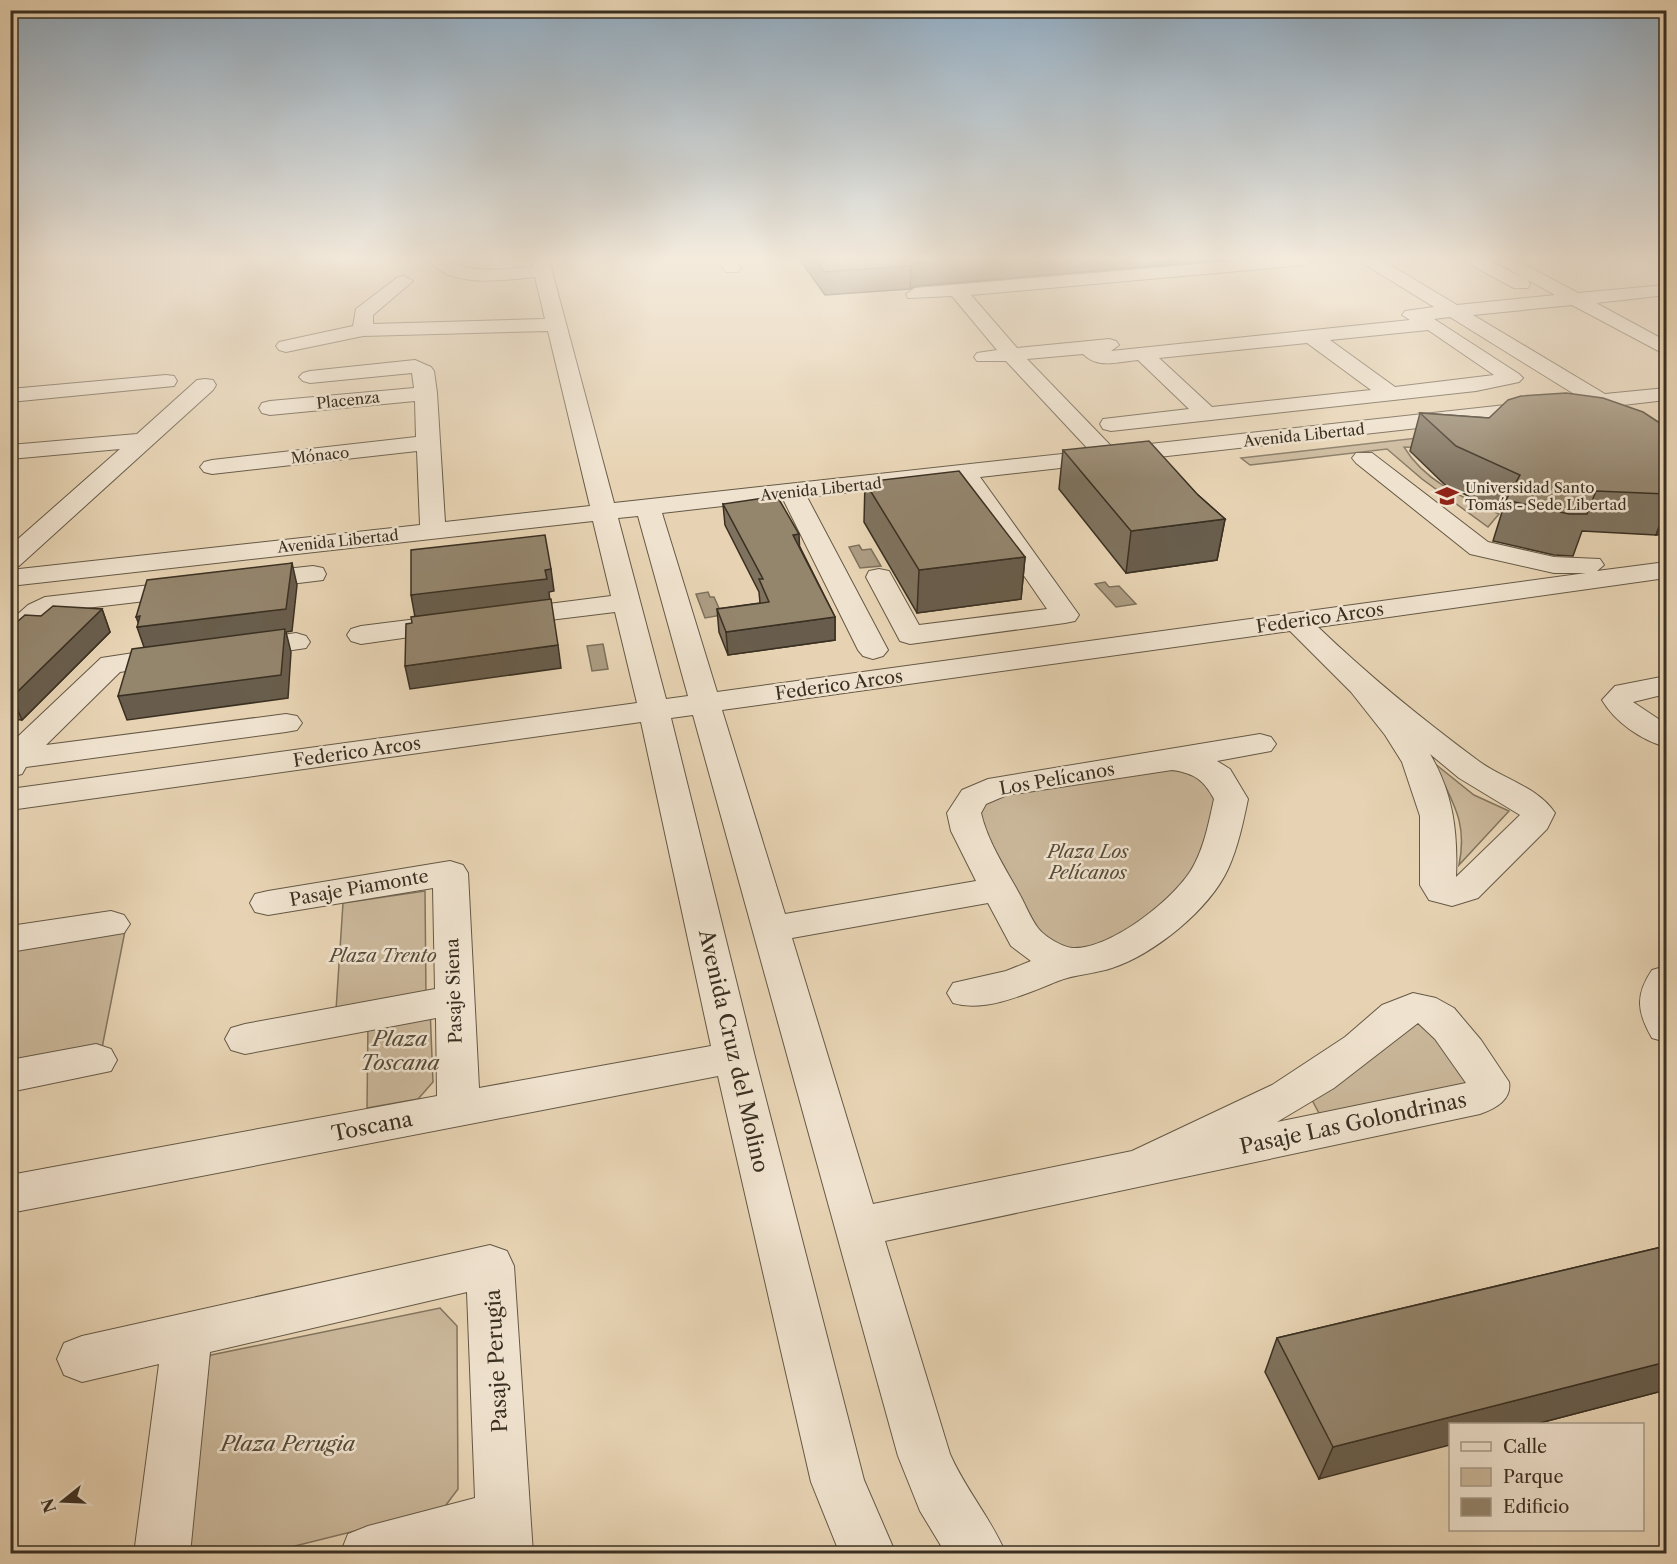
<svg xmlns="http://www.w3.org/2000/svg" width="1677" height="1564" font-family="'Libre Caslon Text',serif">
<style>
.green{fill:#cab79a;stroke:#82745e;stroke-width:1.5}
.water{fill:#ac9c82;stroke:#7e715c;stroke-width:1.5}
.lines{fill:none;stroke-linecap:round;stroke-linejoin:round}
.minor-casing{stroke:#655946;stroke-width:2}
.minor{fill:#efe2ce;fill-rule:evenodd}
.wall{fill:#7f725e;stroke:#3a3022;stroke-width:1.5}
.shaded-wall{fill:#685d4c;stroke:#3a3022;stroke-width:1.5}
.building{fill:#94856d;stroke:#3a3022;stroke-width:1.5}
.labels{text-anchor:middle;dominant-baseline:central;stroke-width:5;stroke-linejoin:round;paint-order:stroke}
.far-street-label{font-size:15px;fill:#3a3022;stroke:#efe2ce}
.far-poi-label{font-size:15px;fill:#3a3022;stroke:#efe2ce;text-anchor:start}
.street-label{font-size:18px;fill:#3a3022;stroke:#efe2ce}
.park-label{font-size:18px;font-style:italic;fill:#574b3a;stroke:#efe2ce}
.near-park-label{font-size:21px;font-style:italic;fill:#574b3a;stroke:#efe2ce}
.near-street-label{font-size:21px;fill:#3a3022;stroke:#efe2ce}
</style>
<rect width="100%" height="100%" fill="#e7d3b3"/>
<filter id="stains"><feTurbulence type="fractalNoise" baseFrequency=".00333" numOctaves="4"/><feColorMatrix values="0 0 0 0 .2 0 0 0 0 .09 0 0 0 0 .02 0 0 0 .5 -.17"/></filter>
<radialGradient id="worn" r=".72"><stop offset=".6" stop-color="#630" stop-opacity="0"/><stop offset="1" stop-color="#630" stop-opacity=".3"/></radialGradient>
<g class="green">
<path d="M 1569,421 L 1472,449 L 1404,447 C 1425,482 1464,498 1499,514 L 1488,527 L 1422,479 L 1387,449 L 1250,465 L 1241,458 Z"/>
<path d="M 1434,763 L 1474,795 L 1509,811 L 1459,865 C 1468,821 1452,802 1434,763 Z"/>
<path d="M 1173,764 L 1196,768 L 1223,798 L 1217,830 L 1177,901 L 1096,952 L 1045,946 L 975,830 L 980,801 L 1004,791 Z"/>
<path d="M 425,891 L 426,995 L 336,1010 L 343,903 Z"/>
<path d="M 125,931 L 102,1048 L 11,1064 L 11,949 Z"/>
<path d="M 430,1008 L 433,1082 L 418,1099 L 367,1108 L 368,1019 Z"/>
<path d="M 1415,1015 L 1476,1087 L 1321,1117 L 1312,1100 Z"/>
<path d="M 440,1308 L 457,1326 L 458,1489 L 443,1509 L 267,1553 L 169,1554 L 190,1377 L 211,1355 Z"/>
</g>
<g class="water">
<path d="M 859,545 L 862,550 L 871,549 L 881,566 L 860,568 L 849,547 Z"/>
<path d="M 1105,582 L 1109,587 L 1119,586 L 1136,604 L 1116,607 L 1095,584 Z"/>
<path d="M 708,592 L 710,597 L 714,597 L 722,615 L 705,618 L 696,594 Z"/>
<path d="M 603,644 L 608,669 L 592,671 L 587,646 Z"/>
</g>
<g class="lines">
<g class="minor-casing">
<g id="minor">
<path d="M 429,260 C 450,258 456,267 475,269 C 494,271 514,268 533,267 L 531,260 L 549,260 L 614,503 L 1090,451 L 1006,361 L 977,361 L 974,357 L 977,353 L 997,350 L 952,296 L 908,298 L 906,294 L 915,288 L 1247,260 L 1313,260 L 1304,265 L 971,295 L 1017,348 L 1109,339 L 1116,341 L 1119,345 L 1111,351 L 1410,320 L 1402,315 L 1405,311 L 1434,307 L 1364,264 L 1361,260 L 1382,260 L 1457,305 L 1555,295 L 1528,280 L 1530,284 L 1528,288 L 1514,288 L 1469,264 L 1466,260 L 1488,260 L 1523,278 L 1495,260 L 1516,260 L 1578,293 L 1666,285 L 1666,295 L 1596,303 L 1666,341 L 1666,355 L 1572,305 L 1473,315 L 1605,394 L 1666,388 L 1666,400 L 1623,405 L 1666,432 L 1666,448 L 1658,446 L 1597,408 L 980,477 L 1079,615 L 1075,621 L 1065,623 L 910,644 L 900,641 L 866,577 L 869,571 L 879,569 L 889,571 L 919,625 L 1047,609 L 958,480 L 807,497 L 888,650 L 883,656 L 873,659 L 863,656 L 858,650 L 783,499 L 662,513 L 717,692 L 1586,573 L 1554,573 L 1470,554 L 1356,463 L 1352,458 L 1356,453 L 1372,453 L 1488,542 L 1554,557 L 1600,559 L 1604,565 L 1597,571 L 1666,562 L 1666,578 L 1318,627 C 1369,676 1423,720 1480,762 C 1505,780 1538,787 1555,813 L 1547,829 L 1478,898 L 1452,906 L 1429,900 L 1420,885 L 1420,816 L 1402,762 L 1385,735 L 1351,692 L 1290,631 L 722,710 L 785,914 L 976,881 L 951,831 L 947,813 L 962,790 L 988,779 L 1260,734 L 1271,737 L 1276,744 L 1271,751 L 1217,761 L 1230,769 L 1248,799 C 1243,823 1238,847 1228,869 C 1209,910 1154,954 1112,968 C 1094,974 1076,974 1058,981 C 1028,993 986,1013 953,1003 L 947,993 L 953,983 L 1006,971 L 1031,961 L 1011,946 L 988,903 L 792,938 L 873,1204 L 1132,1151 L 1272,1085 L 1345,1037 L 1382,1005 L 1413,993 L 1436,998 L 1454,1008 L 1481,1040 L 1509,1082 C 1512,1100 1495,1109 1480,1114 L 885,1241 L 950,1454 C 965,1489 991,1518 1006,1554 L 946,1554 L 920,1511 L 898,1456 L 693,715 L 671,718 L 755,1057 L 864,1480 L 896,1554 L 840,1554 L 811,1482 L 718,1076 L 10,1213 L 10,1175 L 437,1096 L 436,1018 L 245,1054 L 231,1050 L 225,1039 L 231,1028 L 245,1024 L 435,989 L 433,888 L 268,915 L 255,912 L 250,903 L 255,894 L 268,891 L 450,861 L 463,865 L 468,873 L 479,1088 L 711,1046 L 641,722 L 10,810 L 10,789 L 637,703 L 615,612 L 509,625 L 499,623 L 495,617 L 499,611 L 509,609 L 611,596 L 593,521 L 10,586 L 10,570 L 420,525 L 417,451 L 212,474 L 204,472 L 200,467 L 204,462 L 212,460 L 416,437 L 415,401 L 270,415 L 262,413 L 259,408 L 262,403 L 270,401 L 414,388 L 412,373 L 310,383 L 303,381 L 299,377 L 303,373 L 310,371 L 415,360 L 431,367 L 434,371 L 437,393 L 445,522 L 590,506 L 548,331 L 363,336 L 286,352 L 279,350 L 276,346 L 279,342 L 353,326 L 356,309 L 398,277 L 404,276 L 413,281 L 373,315 L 373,324 L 545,319 L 535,277 C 505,280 450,289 429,260 ZM 1450,317 L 1579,397 L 1113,448 L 1027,359 L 1083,354 C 1098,369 1117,362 1138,360 L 1189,409 L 1103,419 L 1100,424 L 1103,429 L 1111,431 L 1476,391 L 1519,382 L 1523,378 L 1519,374 L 1434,319 ZM 1428,330 L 1494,375 L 1395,387 L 1330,340 ZM 1307,343 L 1371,390 L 1212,407 L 1159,358 ZM 638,516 L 688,696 L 666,699 L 618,518 ZM 1430,754 L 1459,778 L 1520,815 L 1456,877 C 1458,832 1453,793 1430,754 ZM 1172,770 C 1194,773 1204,780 1214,799 C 1209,821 1205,844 1194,865 C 1178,897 1110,950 1073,948 C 1062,947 1045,937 1038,928 C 1031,919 1026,906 1020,895 C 1006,869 988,843 981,813 L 986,804 L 1007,795 ZM 1418,1023 L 1435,1039 L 1466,1083 L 1277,1122 L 1334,1088 Z"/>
<path d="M 717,260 L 735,260 L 741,268 L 738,272 L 726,272 Z"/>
<path d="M 166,375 L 174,376 L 177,381 L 174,386 L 10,402 L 10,389 Z"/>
<path d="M 205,379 L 213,380 L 216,385 L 213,390 L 19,566 L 10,568 L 10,546 L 120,449 L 10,459 L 10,445 L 137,434 L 197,380 Z"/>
<path d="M 313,566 L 323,568 L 326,574 L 323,580 L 249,589 L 239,587 L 235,581 L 239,575 L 249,573 Z"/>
<path d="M 186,581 L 196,583 L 200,589 L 196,595 L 61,611 C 42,620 30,641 10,645 L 10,621 L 28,605 L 45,597 Z"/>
<path d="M 449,615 L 459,618 L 463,624 L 459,630 L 361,644 L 351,641 L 347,635 L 351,629 L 361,626 Z"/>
<path d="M 296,633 L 306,636 L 310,642 L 306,648 L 246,657 L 236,654 L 231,648 L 236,642 Z"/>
<path d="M 173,647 L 183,650 L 188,656 L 183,662 L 120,672 L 46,745 L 286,714 L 297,716 L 302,723 L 297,730 L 286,732 L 26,767 L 22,774 L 10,777 L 10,744 L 101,658 Z"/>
<path d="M 1666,676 L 1666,694 L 1633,702 L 1666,724 L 1666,747 C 1641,740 1615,722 1602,700 L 1615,686 Z"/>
<path d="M 111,911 L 124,915 L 130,924 L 124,933 L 10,952 L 10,926 Z"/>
<path d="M 1666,966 L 1666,1042 L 1652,1038 C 1637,1012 1635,995 1652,970 Z"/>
<path d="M 96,1044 L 111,1049 L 117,1060 L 111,1071 L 10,1092 L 10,1060 Z"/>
<path d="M 490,1245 L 507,1251 L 514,1266 L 533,1554 L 340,1554 L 348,1534 L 368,1526 L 475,1498 L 467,1292 L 210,1352 L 190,1554 L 134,1554 L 159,1364 L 82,1382 L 64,1375 L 57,1359 L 64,1343 L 82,1336 Z"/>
</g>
</g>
<use href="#minor" class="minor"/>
</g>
<g class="wall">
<path d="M 800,260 L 1227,260 L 915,286 L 910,289 L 825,295 Z"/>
<path d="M 1420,413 L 1489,418 L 1666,427 L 1666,533 L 1656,535 L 1582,531 L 1573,556 L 1554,555 L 1493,541 L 1502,512 L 1445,485 L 1410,451 Z"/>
<path d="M 1063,450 L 1198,495 L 1225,519 L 1217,560 L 1126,573 L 1059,489 Z"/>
<path d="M 865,482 L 1025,557 L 1021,599 L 917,613 L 864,522 Z"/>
<path d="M 723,504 L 800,547 L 835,617 L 835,640 L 728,655 L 719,632 L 717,609 L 760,603 L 759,592 L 725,525 Z"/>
<path d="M 102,609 L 110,632 L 22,720 L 10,719 L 10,628 L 41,616 Z"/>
<path d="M 1666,1246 L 1666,1390 L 1532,1425 L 1450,1425 L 1319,1479 L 1265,1372 L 1277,1338 Z"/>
</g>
<g class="shaded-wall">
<path d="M 962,260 L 1227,260 L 915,286 L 910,289 L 911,266 L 916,263 Z"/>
<path d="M 1666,507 L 1666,533 L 1656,535 Z"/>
<path d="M 1225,519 L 1217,560 L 1126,573 L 1131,531 Z"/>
<path d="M 799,534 L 800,556 L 793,535 Z"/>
<path d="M 1025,557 L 1021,599 L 917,613 L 919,570 Z"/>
<path d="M 292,563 L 297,585 L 292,631 L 286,632 L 291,652 L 288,698 L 127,720 L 118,696 L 145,650 L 137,627 L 140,627 L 136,617 Z"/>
<path d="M 551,569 L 554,591 L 549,592 L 550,601 L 415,617 L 411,595 Z"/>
<path d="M 102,609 L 110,632 L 22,720 L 12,697 Z"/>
<path d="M 835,617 L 835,640 L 728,655 L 726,632 Z"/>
<path d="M 558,645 L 561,668 L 410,689 L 405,666 Z"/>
<path d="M 1666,1362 L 1666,1390 L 1532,1425 L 1450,1425 L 1450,1445 L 1319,1479 L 1333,1447 Z"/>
</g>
<g class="building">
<path d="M 816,260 L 962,260 L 916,263 L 911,266 L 824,272 Z"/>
<path d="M 1566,393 L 1603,398 L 1643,412 L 1666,427 L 1666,494 L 1596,491 L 1587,514 L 1569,514 L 1506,500 L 1520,475 L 1456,446 L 1420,413 L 1489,418 L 1508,400 L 1521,396 Z"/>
<path d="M 1149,441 L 1198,495 L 1225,519 L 1131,531 L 1063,450 Z"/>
<path d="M 959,471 L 1025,557 L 919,570 L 865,482 Z"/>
<path d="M 777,496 L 799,534 L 793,535 L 835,617 L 726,632 L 717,609 L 769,602 L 759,579 L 763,579 L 723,504 Z"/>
<path d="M 545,535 L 551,569 L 545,570 L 547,579 L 411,595 L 411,550 Z"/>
<path d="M 292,563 L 286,609 L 137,627 L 140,616 L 136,617 L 147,580 Z"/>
<path d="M 551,599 L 558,645 L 405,666 L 406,624 L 412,623 L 411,617 Z"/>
<path d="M 53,606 L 102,609 L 12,697 L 10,697 L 10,628 L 25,615 L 41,616 Z"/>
<path d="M 285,629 L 281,675 L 118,696 L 132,649 Z"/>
<path d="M 1666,1246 L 1666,1362 L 1333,1447 L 1277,1338 Z"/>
</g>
<linearGradient id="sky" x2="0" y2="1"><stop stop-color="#90aabf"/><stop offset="0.54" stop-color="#f4ebdd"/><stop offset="1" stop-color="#f4ebdd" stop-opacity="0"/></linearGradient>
<rect width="1677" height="479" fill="url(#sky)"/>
<defs>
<g id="university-bare" transform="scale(1.8)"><path d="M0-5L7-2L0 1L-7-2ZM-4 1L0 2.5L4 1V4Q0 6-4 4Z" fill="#8f2418" stroke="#efe2ce" stroke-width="2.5" paint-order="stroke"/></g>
</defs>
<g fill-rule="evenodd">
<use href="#university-bare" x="1447" y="496"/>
</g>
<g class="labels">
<g class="far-street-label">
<text transform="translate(348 400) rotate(-6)">Placenza</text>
<text transform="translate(1304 435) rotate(-6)">Avenida Libertad</text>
<text transform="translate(320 455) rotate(-6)">Mónaco</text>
<text transform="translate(821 489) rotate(-6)">Avenida Libertad</text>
<text transform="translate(338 541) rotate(-6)">Avenida Libertad</text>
</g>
<g class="far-poi-label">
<text x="1465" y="487">Universidad Santo<tspan x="1465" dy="17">Tomás - Sede Libertad</tspan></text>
</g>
<g class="street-label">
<text transform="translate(1320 618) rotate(-8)">Federico Arcos</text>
<text transform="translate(839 685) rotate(-8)">Federico Arcos</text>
<text transform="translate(357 752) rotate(-8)">Federico Arcos</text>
<text transform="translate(1057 779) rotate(-10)">Los Pelícanos</text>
<text transform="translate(359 888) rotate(-10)">Pasaje Piamonte</text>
<text transform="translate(454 991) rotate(-92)">Pasaje Siena</text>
</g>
<g class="park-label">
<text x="1088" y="852">Plaza Los<tspan x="1088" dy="21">Pelícanos</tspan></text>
<text x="383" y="956">Plaza Trento</text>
</g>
<g class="near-park-label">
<text x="400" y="1038">Plaza<tspan x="400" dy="24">Toscana</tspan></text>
<text x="288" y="1443">Plaza Perugia</text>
</g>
<g class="near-street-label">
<text transform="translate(734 1051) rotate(77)">Avenida Cruz del Molino</text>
<text transform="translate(1353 1123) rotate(-12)">Pasaje Las Golondrinas</text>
<text transform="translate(372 1126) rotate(-11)">Toscana</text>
<text transform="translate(496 1361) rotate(-93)">Pasaje Perugia</text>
</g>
</g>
<rect width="1677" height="1564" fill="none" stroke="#e7d3b3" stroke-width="36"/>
<rect x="12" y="12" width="1653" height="1540" fill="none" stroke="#3a3022" stroke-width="3"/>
<rect x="18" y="18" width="1641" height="1528" fill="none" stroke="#3a3022" stroke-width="1.5"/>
<rect x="1449" y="1423" width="195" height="108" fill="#efe2ce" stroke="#a79b89" stroke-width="1.5"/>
<rect x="1461" y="1442" width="30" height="9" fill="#efe2ce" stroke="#a79b89" stroke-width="1.5"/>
<text x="1503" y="1453" font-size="18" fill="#3a3022">Calle</text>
<rect x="1461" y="1468" width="30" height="18" fill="#cab79a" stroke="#a79b89" stroke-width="1.5"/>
<text x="1503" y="1483" font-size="18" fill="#3a3022">Parque</text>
<rect x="1461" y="1498" width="30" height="18" fill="#94856d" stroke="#a79b89" stroke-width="1.5"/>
<text x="1503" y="1513" font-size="18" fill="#3a3022">Edificio</text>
<g transform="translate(63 1501) rotate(252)" stroke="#efe2ce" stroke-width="4.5" paint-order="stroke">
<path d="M0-4.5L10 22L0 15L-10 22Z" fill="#3a3022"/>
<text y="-9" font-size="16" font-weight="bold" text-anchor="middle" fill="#3a3022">N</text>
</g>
<rect width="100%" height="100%" filter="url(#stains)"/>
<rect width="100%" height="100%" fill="url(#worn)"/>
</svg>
